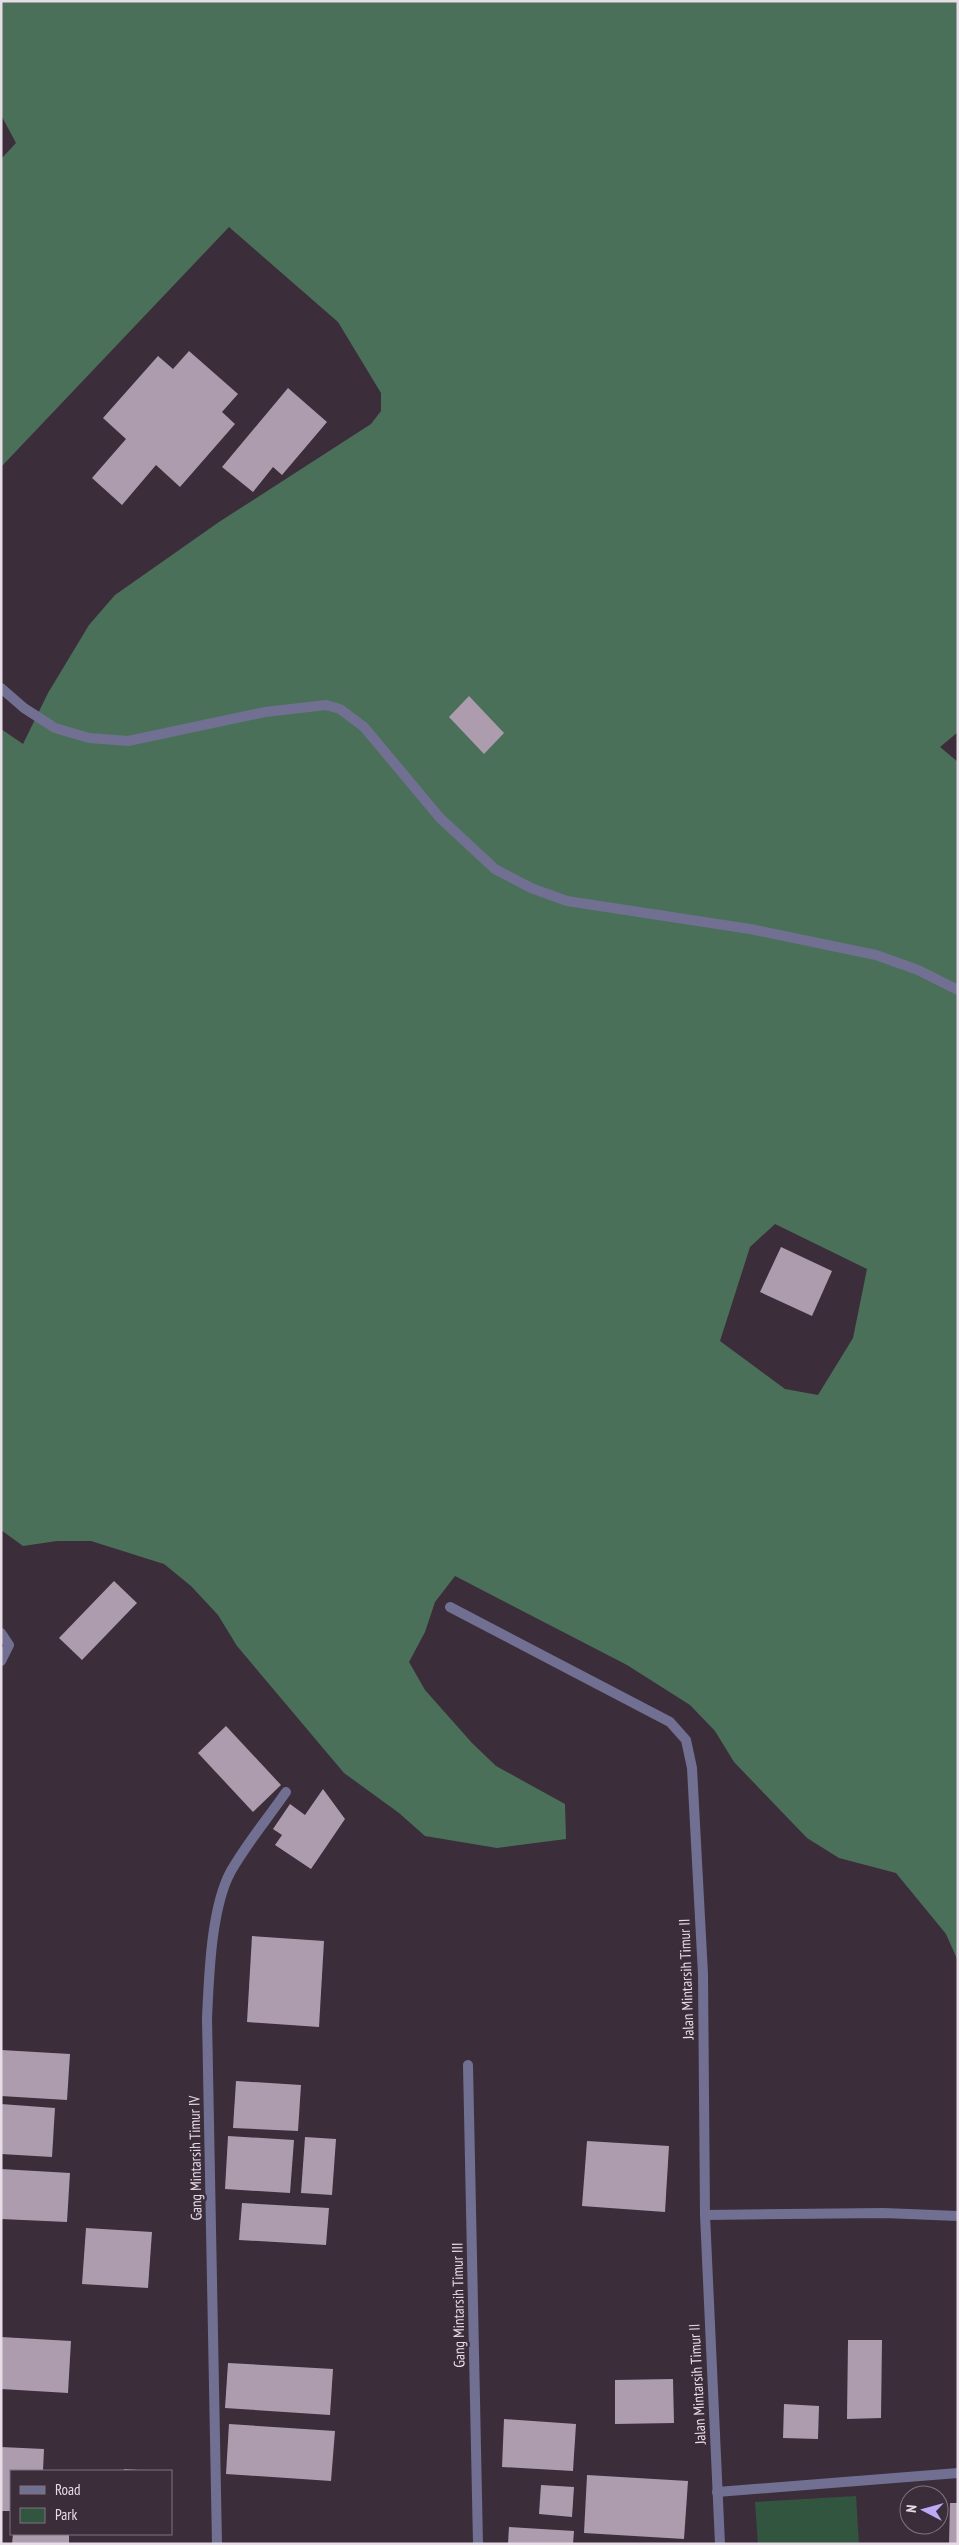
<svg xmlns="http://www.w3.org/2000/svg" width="959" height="2545" font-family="'PT Sans Narrow',sans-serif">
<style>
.green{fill:#32553f}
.forest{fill:#4b7059;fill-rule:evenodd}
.building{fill:#ad9cad}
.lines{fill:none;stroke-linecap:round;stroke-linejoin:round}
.street{stroke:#717092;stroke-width:10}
.labels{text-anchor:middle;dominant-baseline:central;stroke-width:5;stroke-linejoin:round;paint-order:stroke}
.street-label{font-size:15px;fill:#e7dde6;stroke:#3c2d3b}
</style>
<rect width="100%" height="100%" fill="#3c2d3b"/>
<path class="green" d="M 856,2496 L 859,2544 L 758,2544 L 755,2502 Z"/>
<path class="forest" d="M 1,1 L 958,1 L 958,732 L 940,747 L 958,762 L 958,1961 L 946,1934 L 896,1873 L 839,1858 L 807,1838 L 734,1762 L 715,1731 L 690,1705 L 627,1665 L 455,1576 L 435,1602 L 425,1632 L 409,1662 L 425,1690 L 472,1743 L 496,1766 L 565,1804 L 566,1839 L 497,1848 L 425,1836 L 399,1813 L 344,1773 L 237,1646 L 218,1615 L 191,1586 L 164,1564 L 91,1541 L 57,1541 L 23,1546 L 1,1530 L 1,729 L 23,744 L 48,693 L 89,625 L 115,595 L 219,522 L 371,424 L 381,411 L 381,393 L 338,322 L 229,227 L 1,467 L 1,159 L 16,143 L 1,115 ZM 775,1224 L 867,1269 L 853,1338 L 818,1395 L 785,1389 L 720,1341 L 750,1247 Z"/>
<g class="building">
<path d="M 189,351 L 238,394 L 222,412 L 235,424 L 180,487 L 156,465 L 122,505 L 92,478 L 126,439 L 103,418 L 158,356 L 173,369 Z"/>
<path d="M 288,388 L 327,422 L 282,475 L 273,467 L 253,492 L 222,467 Z"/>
<path d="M 469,696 L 504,733 L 484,754 L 449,717 Z"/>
<path d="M 781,1247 L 832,1271 L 812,1316 L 760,1292 Z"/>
<path d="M 114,1581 L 137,1603 L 82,1660 L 59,1638 Z"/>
<path d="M 226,1726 L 281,1785 L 253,1812 L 198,1753 Z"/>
<path d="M 323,1789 L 345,1819 L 311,1869 L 275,1845 L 282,1835 L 273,1829 L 290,1804 L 305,1815 Z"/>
<path d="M 252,1936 L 324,1941 L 319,2027 L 247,2022 Z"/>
<path d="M 1,2050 L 70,2054 L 67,2100 L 1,2096 Z"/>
<path d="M 236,2081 L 301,2085 L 298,2131 L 233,2128 Z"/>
<path d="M 1,2104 L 55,2108 L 52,2157 L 1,2154 Z"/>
<path d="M 228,2136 L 294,2140 L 290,2193 L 225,2189 Z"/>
<path d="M 305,2137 L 336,2139 L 332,2195 L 301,2193 Z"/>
<path d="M 587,2141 L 669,2146 L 665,2212 L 582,2206 Z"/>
<path d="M 1,2169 L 70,2173 L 67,2222 L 1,2219 Z"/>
<path d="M 242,2203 L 329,2208 L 326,2245 L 239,2240 Z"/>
<path d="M 86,2228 L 152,2232 L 148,2288 L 82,2284 Z"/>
<path d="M 1,2337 L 71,2341 L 68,2393 L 1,2389 Z"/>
<path d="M 848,2340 L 882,2340 L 881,2418 L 847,2419 Z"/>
<path d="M 228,2363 L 333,2369 L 330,2415 L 225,2408 Z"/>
<path d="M 673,2379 L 674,2423 L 615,2424 L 615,2380 Z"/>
<path d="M 784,2404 L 819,2406 L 818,2439 L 783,2438 Z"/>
<path d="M 504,2419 L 576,2424 L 573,2471 L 502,2467 Z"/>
<path d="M 229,2424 L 335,2431 L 331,2481 L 226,2474 Z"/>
<path d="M 1,2447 L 44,2449 L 43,2471 L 11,2471 L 11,2511 L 1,2511 Z"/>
<path d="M 124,2469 L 138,2470 L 138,2471 L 124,2471 Z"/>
<path d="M 587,2475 L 688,2481 L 684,2539 L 584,2533 Z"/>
<path d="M 541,2485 L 574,2487 L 572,2517 L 539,2514 Z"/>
<path d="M 950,2503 L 958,2503 L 958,2544 L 949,2544 Z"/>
<path d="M 509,2527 L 574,2531 L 573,2544 L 508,2544 Z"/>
<path d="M 13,2534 L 69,2535 L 69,2544 L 12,2544 Z"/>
</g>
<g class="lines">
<g class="street">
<path d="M 1,688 L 24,708 L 55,728 L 89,738 L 128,741 L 265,712 L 326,705 L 340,709 L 364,727 L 440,818 L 495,869 L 531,888 L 567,901 L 750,929 L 876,955 L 918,970 L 958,990"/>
<path d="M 450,1607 L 670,1722 L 686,1740 L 692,1768 L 703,1974 L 705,2215 L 720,2544"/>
<path d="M 1,1633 L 9,1645 L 1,1661"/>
<path d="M 468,2065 L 478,2544"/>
<path d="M 705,2215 L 884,2213 L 958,2216"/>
<path d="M 717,2492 L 958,2473"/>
<path d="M 217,2544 L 207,2018 C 209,1976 211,1907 231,1871 C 247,1843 268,1818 286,1792"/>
</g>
</g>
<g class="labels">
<g class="street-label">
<text transform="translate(686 1979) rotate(-92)">Jalan Mintarsih Timur II</text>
<text transform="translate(195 2158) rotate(-91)">Gang Mintarsih Timur IV</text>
<text transform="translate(458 2305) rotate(-91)">Gang Mintarsih Timur III</text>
<text transform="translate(697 2384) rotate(-93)">Jalan Mintarsih Timur II</text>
</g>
</g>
<rect width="959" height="2545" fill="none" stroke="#e7dde6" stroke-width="5"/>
<rect x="10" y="2470" width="162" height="65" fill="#3c2d3b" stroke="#80737f"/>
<rect x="20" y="2486" width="25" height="8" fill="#717092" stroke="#80737f"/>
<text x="55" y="2495" font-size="15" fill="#e7dde6">Road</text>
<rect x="20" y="2508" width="25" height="15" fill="#32553f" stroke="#80737f"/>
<text x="55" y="2520" font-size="15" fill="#e7dde6">Park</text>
<g transform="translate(924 2510) rotate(276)"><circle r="24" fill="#3c2d3b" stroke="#80737f"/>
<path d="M0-4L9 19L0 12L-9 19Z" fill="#bcaaf6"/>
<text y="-8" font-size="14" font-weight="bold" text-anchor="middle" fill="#e7dde6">N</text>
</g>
</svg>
